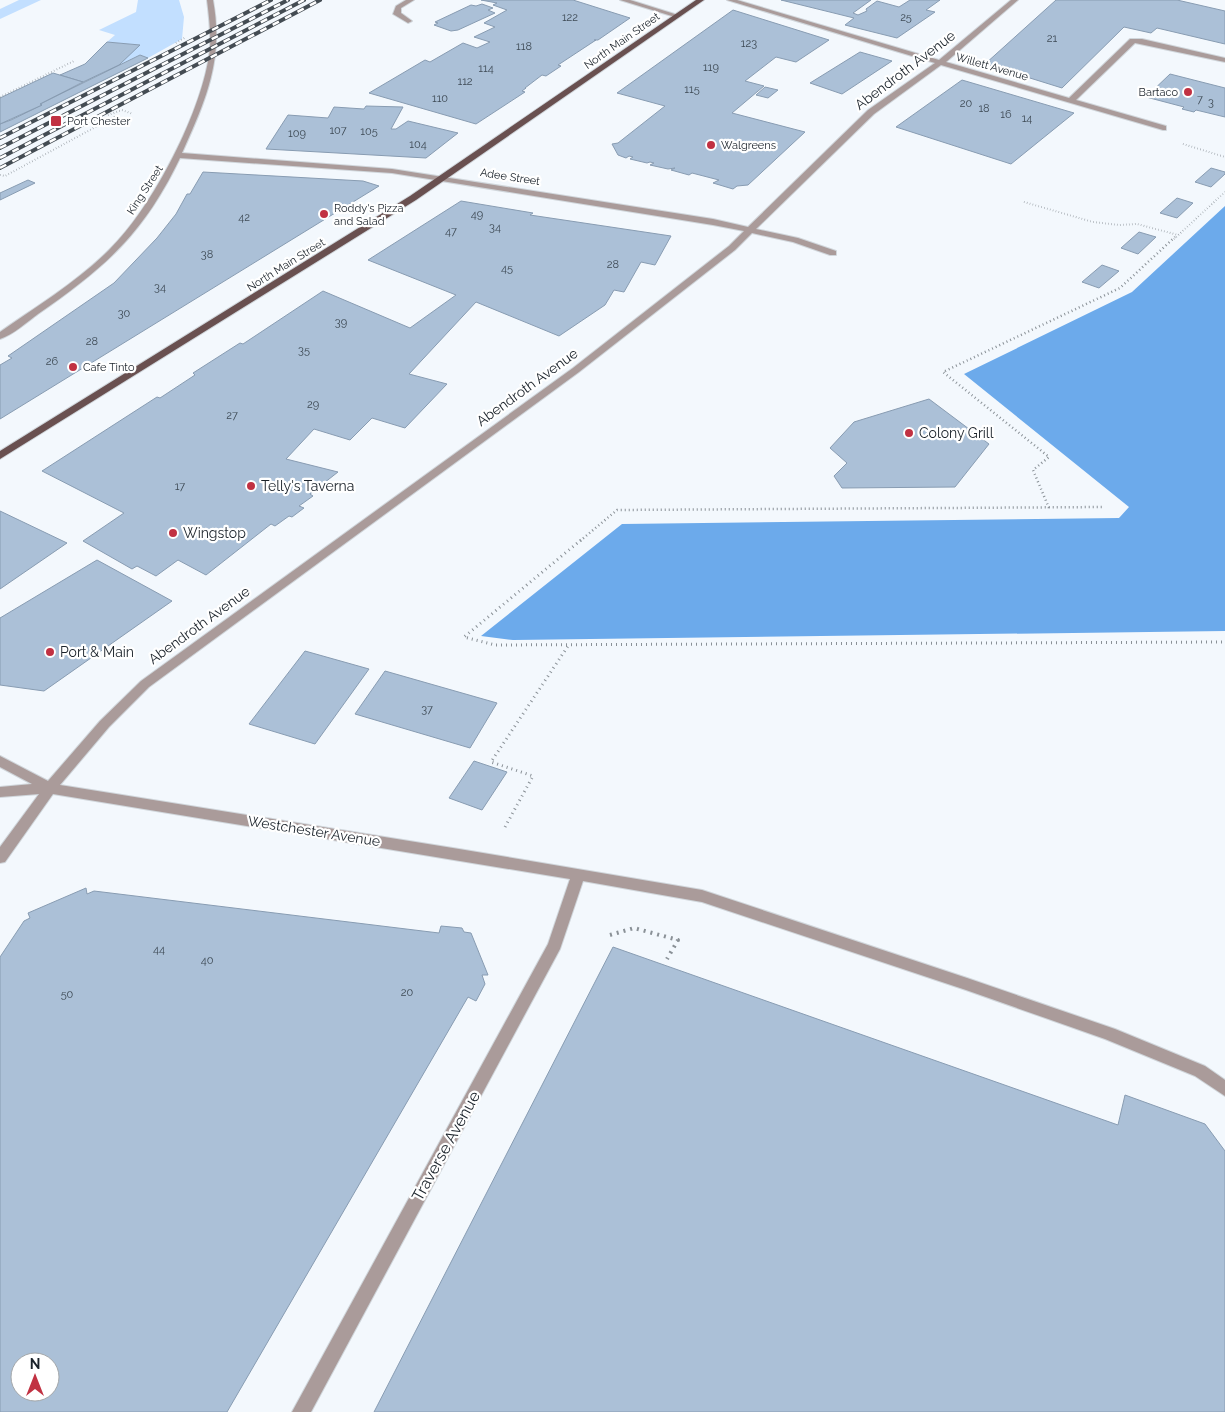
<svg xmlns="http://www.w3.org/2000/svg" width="1225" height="1412" font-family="Raleway,sans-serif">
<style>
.green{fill:#c2dfff}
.water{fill:#6caaeb}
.building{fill:#abc0d7;stroke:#889cb2;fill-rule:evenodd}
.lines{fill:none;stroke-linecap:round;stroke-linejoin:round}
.minor-casing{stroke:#d0d6db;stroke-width:2}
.major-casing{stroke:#d0d6db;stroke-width:2}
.path-far3{stroke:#8a9197;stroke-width:2;stroke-dasharray:0.5 2.5;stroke-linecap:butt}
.path-far2{stroke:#8a9197;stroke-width:2.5;stroke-dasharray:1 3;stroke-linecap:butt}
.path-far1{stroke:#8a9197;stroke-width:3;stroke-dasharray:1 4;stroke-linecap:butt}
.path{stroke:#8a9197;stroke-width:4;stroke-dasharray:2 5;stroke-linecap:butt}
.minor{fill:#aa9b9a;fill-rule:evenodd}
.major{fill:#695050;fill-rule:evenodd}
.rail-casing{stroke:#444c53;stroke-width:4}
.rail{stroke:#fff;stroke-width:2.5;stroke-dasharray:7;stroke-linecap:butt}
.poi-dot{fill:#c13142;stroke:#fff;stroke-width:2}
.labels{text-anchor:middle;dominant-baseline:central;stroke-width:4.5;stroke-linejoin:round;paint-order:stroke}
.number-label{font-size:11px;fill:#3e4a55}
.far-street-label{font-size:11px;fill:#1a222a;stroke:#fff}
.far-poi-label{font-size:11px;fill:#1a222a;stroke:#fff;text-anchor:start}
.street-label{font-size:14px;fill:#1a222a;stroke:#fff}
.poi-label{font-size:14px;fill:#1a222a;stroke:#fff;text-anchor:start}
.near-street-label{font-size:16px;fill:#1a222a;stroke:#fff}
</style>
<rect width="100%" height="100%" fill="#f3f8fd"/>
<g class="green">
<path d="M 19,0 L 41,0 L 0,19 L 0,9 Z"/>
<path d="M 138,0 L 179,0 L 184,17 L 182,39 L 148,58 L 140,55 L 119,65 L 139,45 L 107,42 L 115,35 L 99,30 L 136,12 Z"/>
</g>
<path class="water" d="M 1225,206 L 1225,631 L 513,640 L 481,636 L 622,524 L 1119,518 L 1129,507 L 964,374 L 1132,292 Z"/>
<g class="building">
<path d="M 481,0 L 573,0 L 630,18 L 598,40 L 594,40 L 596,40 L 558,65 L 561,66 L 546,76 L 542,75 L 525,88 L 526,88 L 522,91 L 525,92 L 476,124 L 369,93 L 425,60 L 430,62 L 463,43 L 477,48 L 490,42 L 474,37 L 495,27 L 484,23 L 507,10 L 493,5 L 497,3 Z"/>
<path d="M 781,0 L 871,0 L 853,13 L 858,15 L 867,11 L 866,9 L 877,1 L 899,7 L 910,0 L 940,0 L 926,10 L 935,12 L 897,38 L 845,25 L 854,18 Z"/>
<path d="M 1056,0 L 1177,0 L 1225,11 L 1225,44 L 1157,28 L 1151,33 L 1124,27 L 1062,88 L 985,64 Z"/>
<path d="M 482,4 L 493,8 L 488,10 L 495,13 L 458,30 L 451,31 L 434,25 L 438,23 L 435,22 L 471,5 L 476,6 Z"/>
<path d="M 733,10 L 829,40 L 796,62 L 776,57 L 745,81 L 764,86 L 732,113 L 805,132 L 748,185 L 737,186 L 733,189 L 713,183 L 719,180 L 692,173 L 689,175 L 671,170 L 675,168 L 668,169 L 650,165 L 654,163 L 650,162 L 647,163 L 630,159 L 633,157 L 629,156 L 626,158 L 618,155 L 612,144 L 618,143 L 665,106 L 617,93 Z"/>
<path d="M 107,42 L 140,45 L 119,65 L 83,82 L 60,75 L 85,64 Z"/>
<path d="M 860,52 L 892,61 L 842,94 L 810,83 Z"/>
<path d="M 140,55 L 148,58 L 0,132 L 0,124 L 11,120 L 42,105 L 40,104 Z"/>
<path d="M 53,73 L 83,82 L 40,104 L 42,105 L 0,124 L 0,98 Z"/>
<path d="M 1170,74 L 1225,88 L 1225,117 L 1196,110 L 1194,112 L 1182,109 L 1184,107 L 1146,97 Z"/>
<path d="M 962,80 L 1074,113 L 1011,164 L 896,127 Z"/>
<path d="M 765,87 L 778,90 L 768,98 L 756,95 Z"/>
<path d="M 366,106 L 403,107 L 391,129 L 396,129 L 408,121 L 458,133 L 426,158 L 266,149 L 288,115 L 328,118 L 334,107 L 364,109 Z"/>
<path d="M 1211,168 L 1225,172 L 1225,174 L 1211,187 L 1195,182 Z"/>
<path d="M 203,172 L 363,181 L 379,186 L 0,419 L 0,365 L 12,358 L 8,356 L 114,283 L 157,238 L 176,214 L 187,194 L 190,194 Z"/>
<path d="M 28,180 L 35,183 L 0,200 L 0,193 Z"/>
<path d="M 1177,198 L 1193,203 L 1177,218 L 1160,213 Z"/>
<path d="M 461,201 L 533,213 L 530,215 L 671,236 L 655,265 L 641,262 L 624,292 L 614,290 L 605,305 L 559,336 L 476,302 L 409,374 L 447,384 L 405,428 L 372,418 L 350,440 L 314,429 L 286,459 L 338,472 L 310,494 L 313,496 L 299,506 L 304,508 L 292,517 L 289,516 L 275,526 L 271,524 L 206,575 L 178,560 L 156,576 L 137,566 L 132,569 L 83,541 L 124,513 L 42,471 L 157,397 L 160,398 L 195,375 L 193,373 L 240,343 L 243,344 L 323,291 L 410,328 L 456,295 L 368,260 Z"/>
<path d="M 1139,232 L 1156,237 L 1138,254 L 1121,248 Z"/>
<path d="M 1102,265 L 1119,271 L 1099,288 L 1082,282 Z"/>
<path d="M 929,399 L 989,444 L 955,487 L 842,488 L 834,476 L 847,463 L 830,448 L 854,422 Z"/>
<path d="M 0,511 L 67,543 L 0,589 Z"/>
<path d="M 97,560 L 172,601 L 44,691 L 0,685 L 0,618 Z"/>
<path d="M 305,651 L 369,669 L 315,744 L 249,724 Z"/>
<path d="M 385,671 L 497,703 L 470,748 L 355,714 Z"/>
<path d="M 474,761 L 507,772 L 482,810 L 449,798 Z"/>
<path d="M 86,888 L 87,894 L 94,891 L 439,933 L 441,926 L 462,928 L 464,932 L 471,933 L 488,975 L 482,975 L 485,984 L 476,1001 L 468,997 L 227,1412 L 0,1412 L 0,957 L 24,921 L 30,918 L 28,913 ZM 20,1362 L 50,1362 L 50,1392 L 20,1392 Z"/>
<path d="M 613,947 L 1118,1125 L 1125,1095 L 1205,1124 L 1225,1151 L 1225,1412 L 374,1412 Z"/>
</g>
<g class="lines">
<g class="minor-casing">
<g id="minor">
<path d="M 207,0 L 213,0 C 224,59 206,100 182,153 L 392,169 L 713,219 L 748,227 L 868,110 L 935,63 L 727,0 L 737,0 L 939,60 L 1011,0 L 1018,0 L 946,62 L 1069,98 L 1130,39 L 1142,39 L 1225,58 L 1225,62 L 1135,43 L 1076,100 L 1166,126 L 1166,130 L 1163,130 L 941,65 L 874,114 L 756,229 L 798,238 L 836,251 L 836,255 L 830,255 L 793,242 L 752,233 L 735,250 L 579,372 L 149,687 L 109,727 L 60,785 L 459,849 L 702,890 L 967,978 L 1115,1029 L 1205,1066 L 1225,1080 L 1225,1096 L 1195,1076 L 1105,1039 L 966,990 L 702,902 L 583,881 L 560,949 L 311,1412 L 292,1412 L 548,944 L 570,879 L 53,794 L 5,862 L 0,863 L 0,847 L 39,794 L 0,797 L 0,787 L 32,784 L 0,767 L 0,756 L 48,781 L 100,721 L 141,681 L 573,368 L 729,246 L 744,231 L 713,225 L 392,173 L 180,158 C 144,233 106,267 38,314 C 27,322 13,335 0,339 L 0,332 C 37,306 77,282 109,250 C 153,207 203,110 210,49 C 211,33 209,16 207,0 Z"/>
<path d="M 406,0 L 414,0 L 401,8 L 401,13 L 412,21 L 408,23 L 393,14 L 396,6 Z"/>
<path d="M 620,0 L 630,0 L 681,16 L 675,17 Z"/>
</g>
</g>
<g class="major-casing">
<path id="major" d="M 696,0 L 704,0 L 416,200 L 0,459 L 0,451 L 410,196 Z"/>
</g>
<g class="path-far3">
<path d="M 176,43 L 186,37"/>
<path d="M 0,97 L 74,61"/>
<path d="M 108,115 L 122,110 L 133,114"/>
<path d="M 1183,144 L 1225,157"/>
<path d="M 0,175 L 5,176 L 114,117 L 124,119"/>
<path d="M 1024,202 L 1093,222 L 1119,225 L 1137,224 L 1178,235"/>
<path d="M 1174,239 L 1225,192"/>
</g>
<g class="path-far2">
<path d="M 1049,508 L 1033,470 L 1049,457 L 943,372 L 1120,288 L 1175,237"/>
<path d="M 580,541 L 617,510 L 1104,507"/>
</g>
<g class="path-far1">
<path d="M 581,540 L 464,637 L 495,645 L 1225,642"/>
<path d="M 505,827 L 533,776 L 491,762 L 568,646"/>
</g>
<path class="path" d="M 610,935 L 634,928 L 678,940 L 667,959"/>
<use href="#minor" class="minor"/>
<use href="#major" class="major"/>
<g class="rail-casing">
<g id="rail">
<path d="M 0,138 L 271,0"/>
<path d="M 0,148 L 288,0"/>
<path d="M 0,158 L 304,0"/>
<path d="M 0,168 L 320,0"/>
</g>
</g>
<use href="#rail" class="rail"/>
</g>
<g class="poi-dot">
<circle cx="1188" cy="92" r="5"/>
<rect x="50" y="115" width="12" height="12" rx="2.5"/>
<circle cx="711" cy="145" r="5"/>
<circle cx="324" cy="214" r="5"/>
<circle cx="73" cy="367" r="5"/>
<circle cx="909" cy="433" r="5"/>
<circle cx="251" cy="486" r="5"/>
<circle cx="173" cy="533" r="5"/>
<circle cx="50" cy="652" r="5"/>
</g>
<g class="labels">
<g class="number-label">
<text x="570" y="17">122</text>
<text x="906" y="17">25</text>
<text x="1052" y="38">21</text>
<text x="749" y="43">123</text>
<text x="524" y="46">118</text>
<text x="711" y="67">119</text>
<text x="486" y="68">114</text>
<text x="465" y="81">112</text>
<text x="692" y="89">115</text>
<text x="440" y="98">110</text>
<text x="1200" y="99">7</text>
<text x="1211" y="102">3</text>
<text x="966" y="103">20</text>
<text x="984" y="108">18</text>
<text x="1006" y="114">16</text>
<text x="1027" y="118">14</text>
<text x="338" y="130">107</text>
<text x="369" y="131">105</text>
<text x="297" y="133">109</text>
<text x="418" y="144">104</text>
<text x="477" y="214">49</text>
<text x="244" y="217">42</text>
<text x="495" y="227">34</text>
<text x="451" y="231">47</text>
<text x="207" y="254">38</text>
<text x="613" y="264">28</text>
<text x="507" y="268">45</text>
<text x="160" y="287">34</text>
<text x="124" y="313">30</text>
<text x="341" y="322">39</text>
<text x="92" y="341">28</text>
<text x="304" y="350">35</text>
<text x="52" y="361">26</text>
<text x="313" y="404">29</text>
<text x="232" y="415">27</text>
<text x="180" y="486">17</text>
<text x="427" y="709">37</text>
<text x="159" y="949">44</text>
<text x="207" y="960">40</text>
<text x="407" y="992">20</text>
<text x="67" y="994">50</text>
</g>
<g class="far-street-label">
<text transform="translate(622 41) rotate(-35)">North Main Street</text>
<text transform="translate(992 67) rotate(16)">Willett Avenue</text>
<text transform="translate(510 177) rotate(9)">Adee Street</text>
<text transform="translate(145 190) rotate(-57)">King Street</text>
<text transform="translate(286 265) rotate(-32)">North Main Street</text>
</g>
<g class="far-poi-label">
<text x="1178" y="92" text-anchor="end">Bartaco</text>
<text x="67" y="121">Port Chester</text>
<text x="721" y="145">Walgreens</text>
<text x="334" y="208">Roddy's Pizza<tspan x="334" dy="13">and Salad</tspan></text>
<text x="83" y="367">Cafe Tinto</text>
</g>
<g class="street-label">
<text transform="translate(905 70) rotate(-37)">Abendroth Avenue</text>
<text transform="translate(527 387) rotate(-36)">Abendroth Avenue</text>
<text transform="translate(199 625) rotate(-36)">Abendroth Avenue</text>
<text transform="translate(314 831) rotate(9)">Westchester Avenue</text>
</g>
<g class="poi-label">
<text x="919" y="433">Colony Grill</text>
<text x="261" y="486">Telly's Taverna</text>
<text x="183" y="533">Wingstop</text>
<text x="60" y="652">Port &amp; Main</text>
</g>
<g class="near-street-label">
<text transform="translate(446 1146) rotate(-61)">Traverse Avenue</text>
</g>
</g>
<g transform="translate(35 1377)"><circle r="24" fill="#ffffff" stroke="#a3a7aa"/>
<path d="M0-4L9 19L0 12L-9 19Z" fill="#c13142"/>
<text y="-8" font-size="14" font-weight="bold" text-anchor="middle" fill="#1a222a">N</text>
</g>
</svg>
